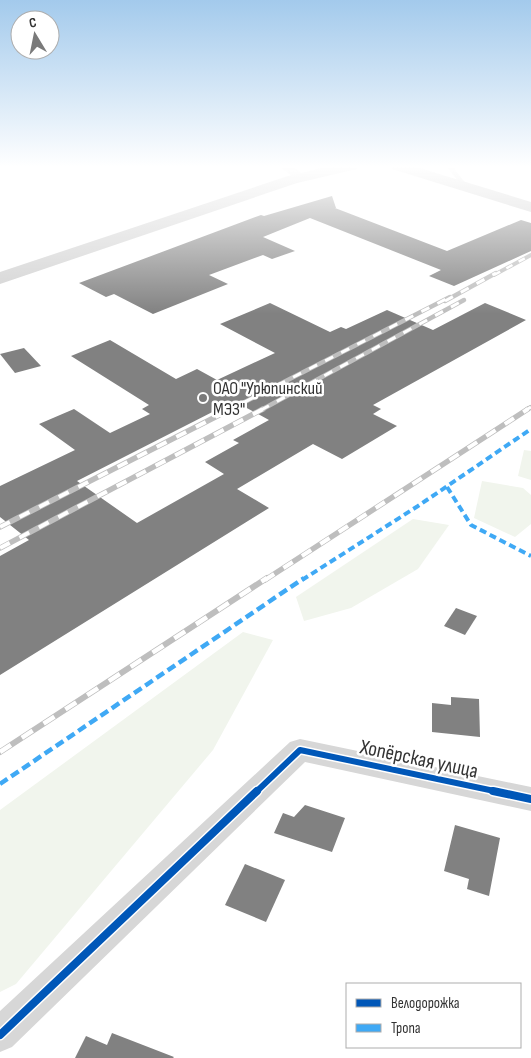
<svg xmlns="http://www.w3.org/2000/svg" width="531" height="1058" font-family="'Sofia Sans Condensed',sans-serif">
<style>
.green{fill:#f1f5ed}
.building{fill:#818181;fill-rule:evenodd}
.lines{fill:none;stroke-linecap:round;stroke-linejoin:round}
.service{fill:#d7d7d7;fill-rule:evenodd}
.minor{fill:#d7d7d7;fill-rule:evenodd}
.secondary{fill:#d0d0d0;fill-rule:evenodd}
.primary{fill:#cacaca;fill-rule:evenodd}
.rail-far3-casing{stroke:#bebebe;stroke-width:4}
.rail-far2-casing{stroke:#bebebe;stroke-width:4.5}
.rail-far1-casing{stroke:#bebebe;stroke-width:5.5}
.rail-casing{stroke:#bebebe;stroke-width:6}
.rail-far3{stroke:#fff;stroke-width:2.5;stroke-dasharray:7;stroke-linecap:butt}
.rail-far2{stroke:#fff;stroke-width:3;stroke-dasharray:9;stroke-linecap:butt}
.rail-far1{stroke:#fff;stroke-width:4;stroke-dasharray:11;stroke-linecap:butt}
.rail{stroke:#fff;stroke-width:4.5;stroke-dasharray:13;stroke-linecap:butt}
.quiet-far1{stroke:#3fa9f5;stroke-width:4;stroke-dasharray:7 4;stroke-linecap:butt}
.quiet{stroke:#3fa9f5;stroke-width:4.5;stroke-dasharray:9 4.5;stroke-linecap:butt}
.cycleway-far1-casing{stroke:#fff;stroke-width:9}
.cycleway-casing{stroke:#fff;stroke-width:11}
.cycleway-far1{stroke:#0057b8;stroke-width:6}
.cycleway{stroke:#0057b8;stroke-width:8}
.poi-dot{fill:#7a7a7a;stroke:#fff;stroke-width:2}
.labels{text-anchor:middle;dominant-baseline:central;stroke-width:5;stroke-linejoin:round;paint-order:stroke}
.poi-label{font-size:18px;fill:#333;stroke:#fff;text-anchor:start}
.near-street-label{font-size:21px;fill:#333;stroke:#fff}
</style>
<rect width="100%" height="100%" fill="#fff"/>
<g class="green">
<path d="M 524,450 L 531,451 L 531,480 L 518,476 Z"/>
<path d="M 482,481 L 523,488 L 531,495 L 531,524 L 515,537 L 474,518 Z"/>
<path d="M 413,519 L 449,525 L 418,569 L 351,608 L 304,621 L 296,597 Z"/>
<path d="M 243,632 L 273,640 L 213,750 L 16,984 L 0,992 L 0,810 Z"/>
</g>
<g class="building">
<path d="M 332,196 L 336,208 L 335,208 L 447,251 L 521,220 L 531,223 L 531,251 L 454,286 L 429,276 L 441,270 L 310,218 L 263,237 L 295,251 L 272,259 L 263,255 L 209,275 L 228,284 L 153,314 L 114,294 L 106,297 L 79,283 L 261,215 L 264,216 Z"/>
<path d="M 270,303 L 330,332 L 341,327 L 346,329 L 387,310 L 433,330 L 485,303 L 526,320 L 373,405 L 381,409 L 373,414 L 397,426 L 342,459 L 313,444 L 237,489 L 269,508 L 0,675 L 0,556 L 29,540 L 0,517 L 0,486 L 75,450 L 39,424 L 74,409 L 110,433 L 150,414 L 142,409 L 149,405 L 71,356 L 110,340 L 176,379 L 197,369 L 217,380 L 275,353 L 220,324 ZM 234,401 L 269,420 L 233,440 L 239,443 L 205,462 L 224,474 L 137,523 L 77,481 Z"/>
<path d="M 24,348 L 41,366 L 15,373 L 0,354 Z"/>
<path d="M 456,608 L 477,616 L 465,635 L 444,626 Z"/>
<path d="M 451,697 L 479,699 L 480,737 L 432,732 L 432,703 L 451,705 Z"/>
<path d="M 305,805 L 345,818 L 332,852 L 274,833 L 283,813 L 294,817 Z"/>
<path d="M 455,825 L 500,838 L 489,896 L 467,889 L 469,879 L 444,871 Z"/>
<path d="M 245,864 L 285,880 L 266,922 L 225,905 Z"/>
<path d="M 112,1033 L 174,1057 L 173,1058 L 75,1058 L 86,1036 L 107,1045 Z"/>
</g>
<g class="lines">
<path class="service" d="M 446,166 L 452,166 L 467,185 L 467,187 L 463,187 Z"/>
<g class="minor">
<path d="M 279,166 L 293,166 L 306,177 L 300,181 L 296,179 Z"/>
<path d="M 300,739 L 531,787 L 531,811 L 305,762 L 12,1047 L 0,1052 L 0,1011 L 290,742 Z"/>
</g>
<path class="secondary" d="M 331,166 L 359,166 L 357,169 L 297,183 L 0,284 L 0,272 L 288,176 Z"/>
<path class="primary" d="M 390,166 L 413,166 L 531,202 L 531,212 L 392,169 Z"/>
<g class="rail-far3-casing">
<path id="rail-far3" d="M 494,275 L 531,255"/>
</g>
<g class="rail-far2-casing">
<g id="rail-far2">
<path d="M 445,301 L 496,273"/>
<path d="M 229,410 L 450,297"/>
<path d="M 261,410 L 464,300"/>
<path d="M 526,410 L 531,407"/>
</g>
</g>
<g class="rail-far1-casing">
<g id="rail-far1">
<path d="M 0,527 L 231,409"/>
<path d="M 0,548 L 263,409"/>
<path d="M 265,580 L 528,409"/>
</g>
</g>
<g class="rail-casing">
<path id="rail" d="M 0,752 L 267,578"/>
</g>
<use href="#rail-far3" class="rail-far3"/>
<use href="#rail-far2" class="rail-far2"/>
<use href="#rail-far1" class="rail-far1"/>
<use href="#rail" class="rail"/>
<g class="quiet-far1">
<path d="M 447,487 L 471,525 L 531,556"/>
<path d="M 302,580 L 418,506 L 531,429"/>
</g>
<path class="quiet" d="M 0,784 L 304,578"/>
<g class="cycleway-far1-casing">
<path id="cycleway-far1" d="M 256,792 L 300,750 L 499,792"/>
</g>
<g class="cycleway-casing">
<g id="cycleway">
<path d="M 493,791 L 531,799"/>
<path d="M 0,1035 L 257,791"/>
</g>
</g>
<use href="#cycleway-far1" class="cycleway-far1"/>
<use href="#cycleway" class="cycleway"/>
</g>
<linearGradient id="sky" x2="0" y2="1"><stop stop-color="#a3caec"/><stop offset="0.53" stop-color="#fff"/><stop offset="1" stop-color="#fff" stop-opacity="0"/></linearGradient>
<rect width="531" height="314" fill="url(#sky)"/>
<circle class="poi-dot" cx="203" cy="398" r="5"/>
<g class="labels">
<g class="poi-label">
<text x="213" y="388">ОАО "Урюпинский<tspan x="213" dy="21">МЭЗ"</tspan></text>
</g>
<g class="near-street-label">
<text transform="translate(419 759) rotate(12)">Хопёрская улица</text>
</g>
</g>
<rect x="346" y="983" width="175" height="65" fill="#ffffff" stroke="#adadad"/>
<rect x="356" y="999" width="25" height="8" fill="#0057b8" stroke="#adadad"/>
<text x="391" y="1008" font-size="15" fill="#333333">Велодорожка</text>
<rect x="356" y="1024" width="25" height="8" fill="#3fa9f5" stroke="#adadad"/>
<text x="391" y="1033" font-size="15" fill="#333333">Тропа</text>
<g transform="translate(35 35) rotate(350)"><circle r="24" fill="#ffffff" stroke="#adadad"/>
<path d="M0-4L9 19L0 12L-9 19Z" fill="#7a7a7a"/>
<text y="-8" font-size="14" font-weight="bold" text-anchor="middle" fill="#333333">С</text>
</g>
</svg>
